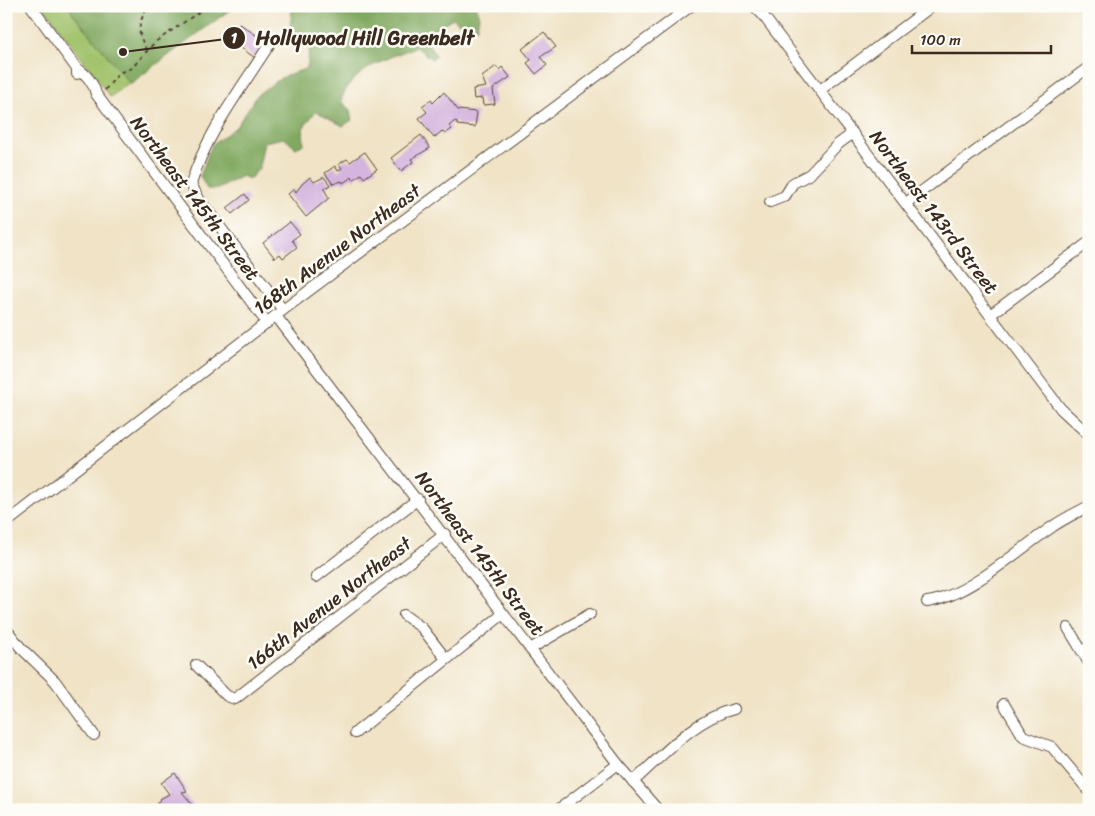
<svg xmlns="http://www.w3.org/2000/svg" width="1095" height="816" font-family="Sriracha,sans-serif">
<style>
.green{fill:#a2c36c;stroke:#6e7645}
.forest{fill:#81a960;stroke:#5e6a3f}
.building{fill:#d5b5df}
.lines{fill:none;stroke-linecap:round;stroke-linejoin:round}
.minor-casing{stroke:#564637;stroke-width:12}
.path{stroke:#564637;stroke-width:2;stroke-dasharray:4 4;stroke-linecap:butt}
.minor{stroke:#fff;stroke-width:10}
.labels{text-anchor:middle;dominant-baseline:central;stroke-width:5;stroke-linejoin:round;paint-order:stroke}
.street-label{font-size:19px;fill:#3b2a1e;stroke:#fdfcf7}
.leader{fill:none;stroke:#3b2a1e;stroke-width:2}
.callout-dot{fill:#3b2a1e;stroke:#fdfcf7;stroke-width:2}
.mark-label{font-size:15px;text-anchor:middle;font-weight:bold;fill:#fff}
.callout-label{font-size:20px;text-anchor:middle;font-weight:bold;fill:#3b2a1e;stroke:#fdfcf7;stroke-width:5;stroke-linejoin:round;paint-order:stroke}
</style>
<rect width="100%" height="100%" fill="#fdfcf7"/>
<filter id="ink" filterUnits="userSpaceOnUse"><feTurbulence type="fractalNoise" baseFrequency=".02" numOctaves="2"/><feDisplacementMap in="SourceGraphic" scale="10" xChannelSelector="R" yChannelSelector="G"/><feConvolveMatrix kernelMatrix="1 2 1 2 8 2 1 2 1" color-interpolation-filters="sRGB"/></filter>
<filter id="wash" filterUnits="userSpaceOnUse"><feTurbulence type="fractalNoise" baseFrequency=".0096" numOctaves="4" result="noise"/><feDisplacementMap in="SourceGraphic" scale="20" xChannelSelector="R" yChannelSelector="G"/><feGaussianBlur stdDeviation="1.12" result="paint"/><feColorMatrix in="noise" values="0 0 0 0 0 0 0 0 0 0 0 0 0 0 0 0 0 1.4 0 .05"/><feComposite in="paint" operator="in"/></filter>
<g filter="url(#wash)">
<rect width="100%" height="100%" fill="#f0e3c6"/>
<path class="green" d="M 43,6 L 231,6 L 110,97 Z"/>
<g class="forest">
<path d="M 67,6 L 235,6 L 130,84 Z"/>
<path d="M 287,6 L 423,6 L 427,8 L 477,6 L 479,16 L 477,28 L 469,31 L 453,18 L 434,29 L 426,40 L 436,56 L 432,59 L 416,47 C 389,57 349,71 341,101 L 350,110 L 352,120 L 343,126 L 316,111 L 303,128 L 304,144 L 296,148 L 284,138 L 264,142 L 259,168 L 250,179 L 242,176 L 218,189 L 207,189 L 200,176 L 212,145 L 236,127 L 258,94 L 281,78 L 307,68 L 310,46 L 289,34 L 292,12 Z"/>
</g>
<g id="blocks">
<g class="building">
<path d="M 240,24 L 266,42 L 255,58 L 229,39 Z"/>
<path d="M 544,32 L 556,47 L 540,57 L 547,65 L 536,74 L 527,63 L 531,60 L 522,49 Z"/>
<path d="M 496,66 L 499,70 L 502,67 L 510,77 L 493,89 L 495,104 L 483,105 L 482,98 L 474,99 L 473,89 L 486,87 L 482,77 Z"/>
<path d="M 444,92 L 458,110 L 477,112 L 475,127 L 457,125 L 457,122 L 455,121 L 449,126 L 452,129 L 445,134 L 442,131 L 434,138 L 419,118 L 427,112 L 422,106 L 431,100 L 433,103 Z"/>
<path d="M 421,135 L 430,148 L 411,159 L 413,162 L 401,171 L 391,158 Z"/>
<path d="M 365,152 L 377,169 L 364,178 L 361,174 L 353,180 L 352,177 L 343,183 L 342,181 L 333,184 L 325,173 L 335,166 L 338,171 L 342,168 L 339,164 L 347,159 L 350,162 Z"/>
<path d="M 310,177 L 314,182 L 324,177 L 330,185 L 324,189 L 329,198 L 306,217 L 288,194 L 294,189 L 296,192 L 302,184 Z"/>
<path d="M 245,194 L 249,200 L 232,214 L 227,208 Z"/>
<path d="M 290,222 L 300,234 L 292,240 L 297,247 L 283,258 L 280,254 L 275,258 L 263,243 Z"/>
<path d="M 175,773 L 187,791 L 182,792 L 193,805 L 187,810 L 157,810 L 155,808 L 160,799 L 169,794 L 161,783 Z"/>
</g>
</g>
</g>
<g filter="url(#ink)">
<use href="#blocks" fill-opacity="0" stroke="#564637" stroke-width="1"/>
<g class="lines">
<g class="minor-casing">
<g id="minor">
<path d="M 31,6 L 77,69 L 77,74"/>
<path d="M 754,6 L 762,14 L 1061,409 L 1089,435"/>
<path d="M 269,45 C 241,89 206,134 191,184 L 199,199 L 283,310"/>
<path d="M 77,69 C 86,73 94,84 96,94 L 267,323"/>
<path d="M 820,90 L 932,6"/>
<path d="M 770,202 L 785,196 L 793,183 L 810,174 L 837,145 L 853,133"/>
<path d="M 906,203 L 1089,67"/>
<path d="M 990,315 L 1089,242"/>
<path d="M 276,316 L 618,764 L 658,810"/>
<path d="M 6,523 L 283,310 L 691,6"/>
<path d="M 316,577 L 418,499"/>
<path d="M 927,602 C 967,597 1018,550 1052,527 C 1063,519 1076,513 1089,506"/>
<path d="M 404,615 L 422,628 L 446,659"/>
<path d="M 1068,628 L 1089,663"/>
<path d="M 6,629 L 21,648 L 55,681 L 94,735"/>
<path d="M 530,649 L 590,614"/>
<path d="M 196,665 L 227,696 L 235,699 L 445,534"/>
<path d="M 1004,704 L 1023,736 L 1052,747 L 1089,791"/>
<path d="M 355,733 L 503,614"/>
<path d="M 633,782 C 663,755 694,719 734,709"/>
<path d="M 558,810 L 618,764"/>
</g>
</g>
<g class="path">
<path d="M 147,50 C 136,32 138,24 148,6"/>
<path d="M 105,90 L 119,73 L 132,68 L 155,42 L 208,6"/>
</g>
<use href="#minor" class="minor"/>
</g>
</g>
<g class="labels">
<g class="street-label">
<text transform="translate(195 198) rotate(53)">Northeast 145th Street</text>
<text transform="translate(934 212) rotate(53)">Northeast 143rd Street</text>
<text transform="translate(337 249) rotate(-37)">168th Avenue Northeast</text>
<text transform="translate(480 553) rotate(53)">Northeast 145th Street</text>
<text transform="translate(329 603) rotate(-38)">166th Avenue Northeast</text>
</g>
</g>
<path class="leader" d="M123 52L234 38"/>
<g class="callout-dot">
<circle cx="123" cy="52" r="5"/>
<circle cx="234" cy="38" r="12"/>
</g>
<g class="mark-label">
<text x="234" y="43">1</text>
</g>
<g class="callout-label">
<text x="365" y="45">Hollywood Hill Greenbelt</text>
</g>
<rect width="1095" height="816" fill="none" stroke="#fdfcf7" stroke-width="25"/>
<path d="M912 45v8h139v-8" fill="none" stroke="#3b2a1e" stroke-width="2.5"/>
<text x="920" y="45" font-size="15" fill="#3b2a1e" stroke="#fdfcf7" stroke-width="4" paint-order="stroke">100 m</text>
</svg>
